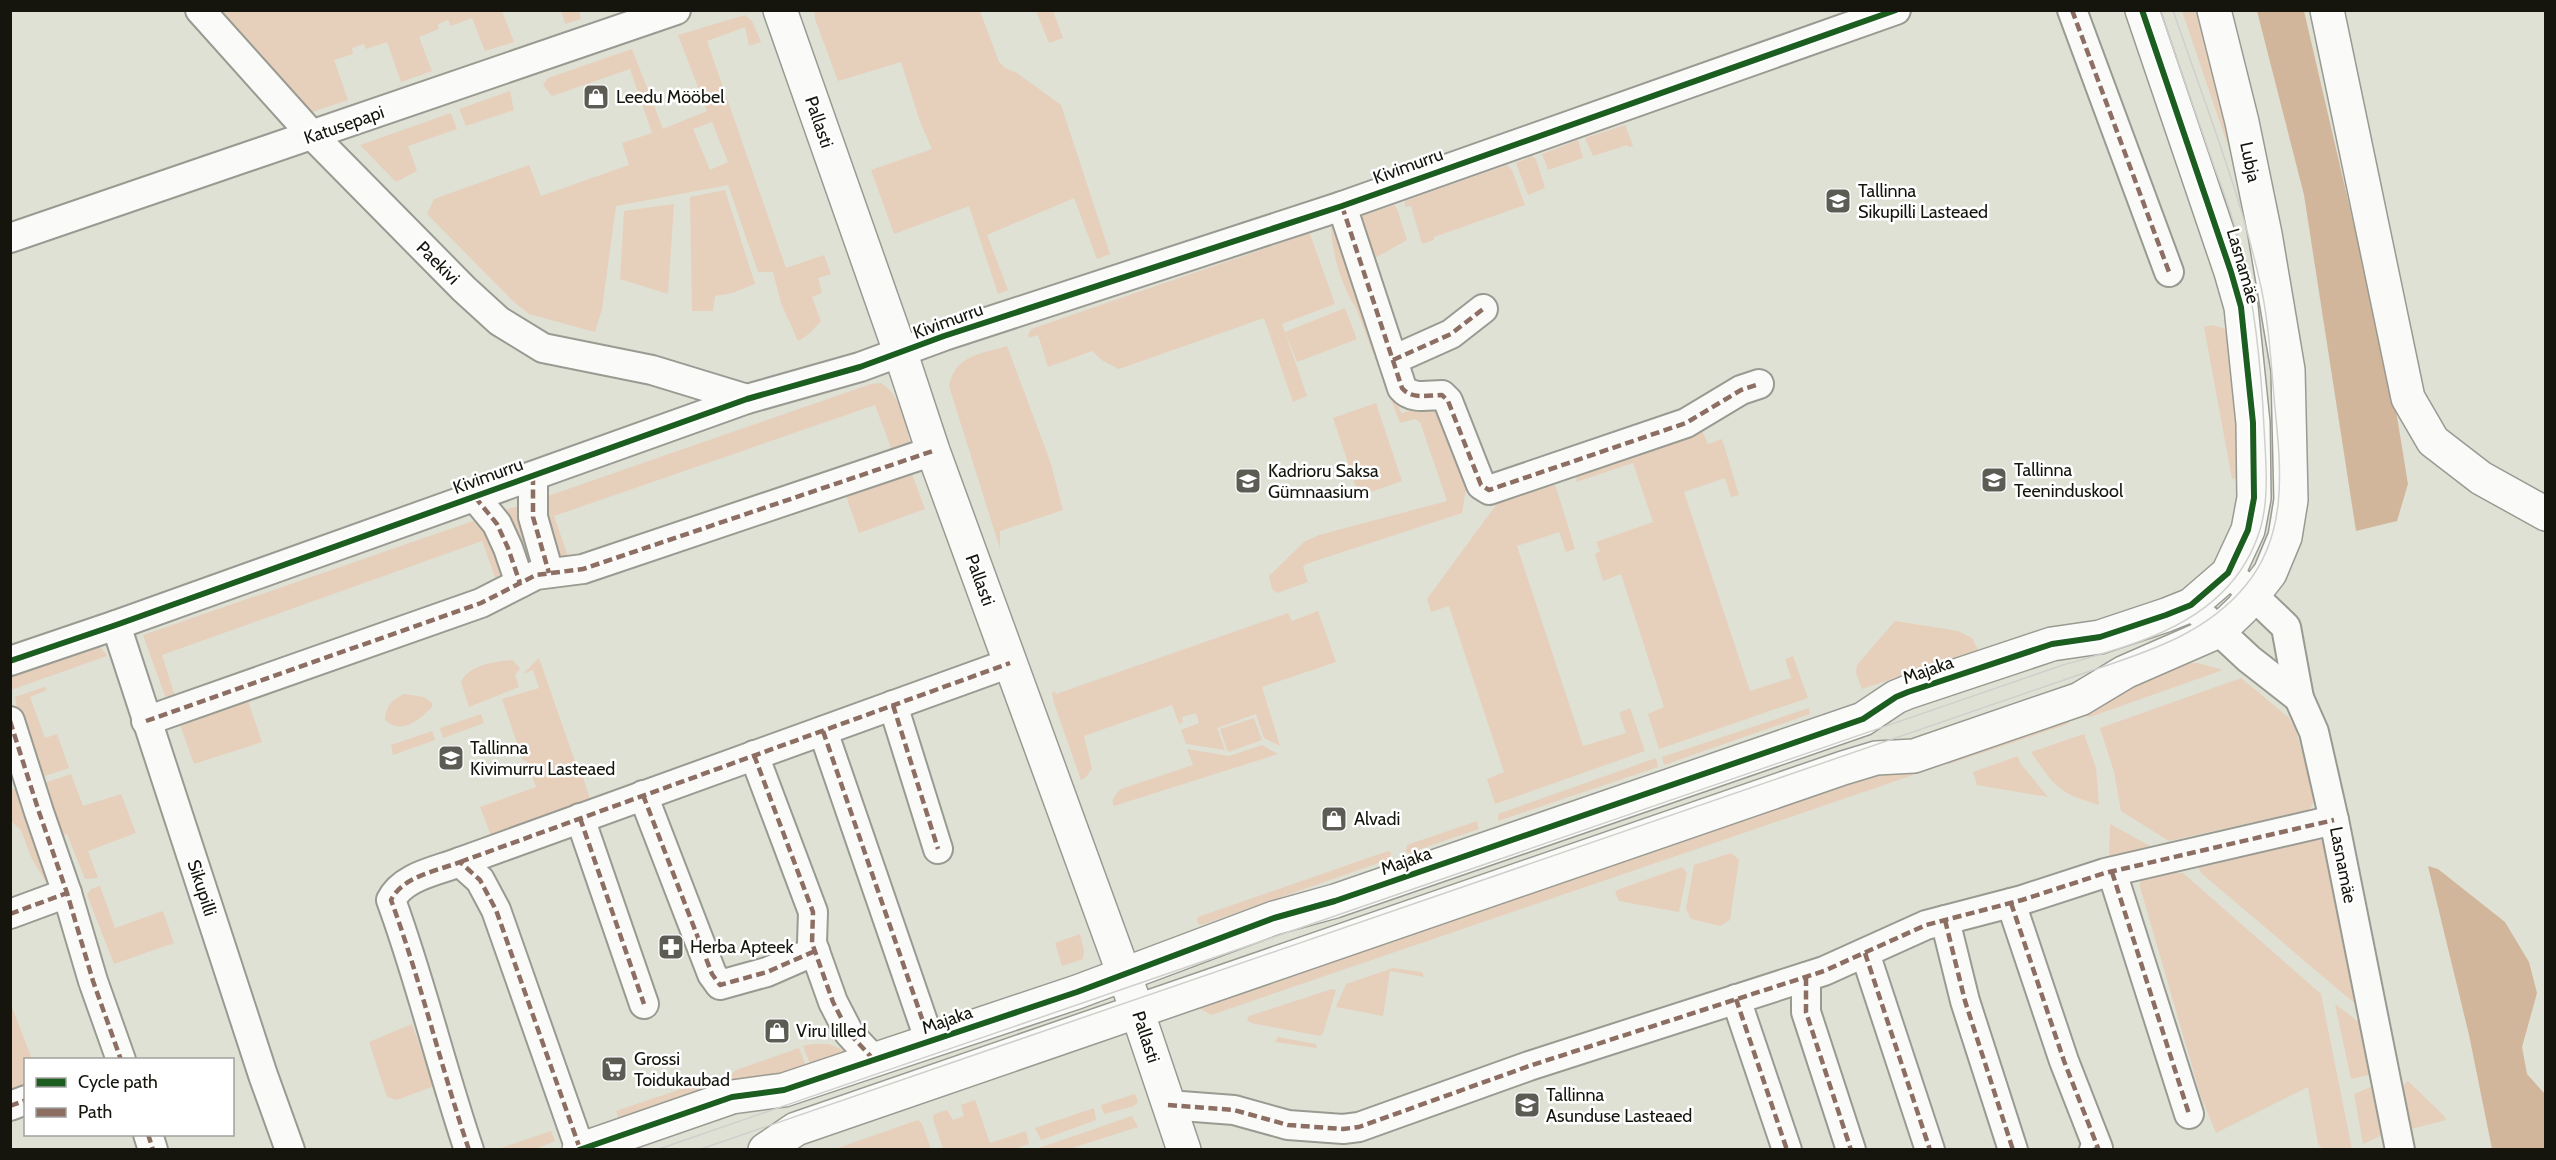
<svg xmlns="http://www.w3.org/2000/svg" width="2556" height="1160" font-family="Cabin,sans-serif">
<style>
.green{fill:#e6cfbb;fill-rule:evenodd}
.forest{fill:#d2b69c}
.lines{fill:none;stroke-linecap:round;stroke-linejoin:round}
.street-casing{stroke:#999a91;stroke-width:32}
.secondary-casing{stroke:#999a91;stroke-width:36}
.street{stroke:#fafaf9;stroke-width:28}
.secondary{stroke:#fafaf9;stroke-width:33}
.tram{stroke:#cfcfcc;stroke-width:1.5}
.quiet{stroke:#8d6e63;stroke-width:4.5;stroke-dasharray:9 4.5;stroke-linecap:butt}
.cycleway-casing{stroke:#fff;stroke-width:10}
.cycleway{stroke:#1b5e20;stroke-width:6}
.labels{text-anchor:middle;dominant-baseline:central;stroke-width:5;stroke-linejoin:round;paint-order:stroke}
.poi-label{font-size:18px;fill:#15150e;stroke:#fff;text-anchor:start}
.street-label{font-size:18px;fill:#15150e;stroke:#fff}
</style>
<rect width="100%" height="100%" fill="#e0e1d5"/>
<g class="green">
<path d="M 212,11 L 502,11 L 514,42 L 485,51 L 472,18 L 451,26 L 448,20 L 438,24 L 439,29 L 419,37 L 432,71 L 401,82 L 387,42 L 366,49 L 364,44 L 352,48 L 353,54 L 334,60 L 348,100 L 309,113 Z"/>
<path d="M 561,11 L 579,11 L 581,19 L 565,24 Z"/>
<path d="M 814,11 L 980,11 L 999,62 L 1005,68 L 1017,73 L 1061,105 L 1110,254 L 1097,259 L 1074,198 L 987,235 L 1008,290 L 998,294 L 969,206 L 894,234 L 871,170 L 932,149 L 920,122 L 901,62 L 838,81 L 815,19 Z"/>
<path d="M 1036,11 L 1053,11 L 1063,38 L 1049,43 Z"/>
<path d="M 2182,11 L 2204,11 L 2242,187 Z"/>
<path d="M 745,15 L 752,21 L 761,42 L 749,46 L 745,27 L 707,41 L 786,268 L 824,255 L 831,274 L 818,278 L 822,293 L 812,297 L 821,321 L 809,334 L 798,341 L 781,303 L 773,272 L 758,272 L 728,185 L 616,206 L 602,309 L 595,332 L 529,314 L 513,301 L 427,214 L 434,199 L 529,165 L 541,196 L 629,165 L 622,143 L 652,133 L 630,69 L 552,96 L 543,85 L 548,78 L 632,49 L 663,129 L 707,111 L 678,35 ZM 712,122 L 728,162 L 710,170 L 693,129 Z"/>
<path d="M 510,91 L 514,110 L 466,126 L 459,109 Z"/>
<path d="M 451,113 L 457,129 L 408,146 L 417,171 L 396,182 L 360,145 Z"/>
<path d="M 1625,125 L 1633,146 L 1628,147 L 1627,145 L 1593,156 L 1585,138 Z"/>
<path d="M 1578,140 L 1583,158 L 1548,170 L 1542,154 Z"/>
<path d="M 1532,156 L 1536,159 L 1545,188 L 1528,195 L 1516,163 Z"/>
<path d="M 1507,165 L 1512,170 L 1525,205 L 1434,237 L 1434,240 L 1422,244 L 1411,206 L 1405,207 L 1405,201 Z"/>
<path d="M 725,190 L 755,284 L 732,293 L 715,296 L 713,311 L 692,311 L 690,197 Z"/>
<path d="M 674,204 L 668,294 L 620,279 L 624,211 Z"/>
<path d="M 1394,205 L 1397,209 L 1407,240 L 1368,262 L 1355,218 Z"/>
<path d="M 1333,226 L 1337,226 L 1400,411 L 1402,413 L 1422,407 L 1439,410 L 1455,447 L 1466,489 L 1462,513 L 1306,564 L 1303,567 L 1308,582 L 1277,593 L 1272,589 L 1269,576 L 1304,542 L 1319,535 L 1447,501 L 1420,422 L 1415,419 L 1400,423 L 1356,308 C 1342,287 1332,254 1331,228 Z"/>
<path d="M 1307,234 L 1310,234 L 1335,304 L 1282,324 L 1307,396 L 1293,402 L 1264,318 L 1119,369 L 1103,361 L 1092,351 L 1048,367 L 1038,335 L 1029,338 L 1028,335 L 1031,329 Z"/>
<path d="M 1345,308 L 1357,339 L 1297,362 L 1285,332 Z"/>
<path d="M 2213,325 L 2225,329 L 2231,336 L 2246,477 L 2232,479 L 2204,327 Z"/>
<path d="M 1007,346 L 1050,461 L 1063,510 L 1000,531 L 1000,549 L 949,386 C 955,355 981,354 1007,346 Z"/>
<path d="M 881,383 C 903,397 905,425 912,449 L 886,459 L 883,451 L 891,448 L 875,405 L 554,516 L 569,559 L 567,561 L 552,553 L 542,498 L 871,384 Z"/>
<path d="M 1376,403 L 1402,481 L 1359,496 L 1333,418 Z"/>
<path d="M 1701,428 L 1708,444 L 1722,439 L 1739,495 L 1731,497 L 1725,478 L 1684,492 L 1750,691 L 1791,678 L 1785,659 L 1793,656 L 1808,698 L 1659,749 L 1648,714 L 1664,707 L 1621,574 L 1603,581 L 1595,554 L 1600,551 L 1596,542 L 1653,522 L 1633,463 L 1576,482 L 1578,468 Z"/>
<path d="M 910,469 L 925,509 L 859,533 L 845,493 Z"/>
<path d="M 1547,478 L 1556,487 L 1575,549 L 1566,552 L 1559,532 L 1517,546 L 1583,746 L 1626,733 L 1619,713 L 1630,708 L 1645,751 L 1495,804 L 1487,779 L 1504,772 L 1449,606 L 1431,612 L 1427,599 L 1504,494 Z"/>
<path d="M 521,505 L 541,564 L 527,573 L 500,512 Z"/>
<path d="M 479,519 L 504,568 L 501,586 L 498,585 L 482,541 L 162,655 L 175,696 L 169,707 L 143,635 Z"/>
<path d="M 1318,611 L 1336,662 L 1262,687 L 1280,746 L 1264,738 L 1256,714 L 1217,728 L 1225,750 L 1186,744 L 1181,730 L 1199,723 L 1196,713 L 1182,717 L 1183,722 L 1179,724 L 1172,705 L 1084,736 L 1092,769 L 1086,777 L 1081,780 L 1054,703 L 1052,693 L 1054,691 L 1056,694 L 1288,613 L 1292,621 Z"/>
<path d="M 1895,621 L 1958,631 L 1972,638 L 1978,650 L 1862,689 L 1856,673 L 1857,665 Z"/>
<path d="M 93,646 L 101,648 L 107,656 L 11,690 L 10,675 Z"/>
<path d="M 539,658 L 578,770 L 581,771 L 590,799 L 589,805 L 492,838 L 480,807 L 536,787 L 526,760 L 523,761 L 502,699 L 539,688 L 533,670 L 523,674 Z"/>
<path d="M 512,660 L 520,668 L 515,675 L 519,687 L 469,707 L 461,682 C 468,665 496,661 512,660 Z"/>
<path d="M 2198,663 L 2223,670 L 2090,717 L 2085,715 L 2081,707 L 2178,664 Z"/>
<path d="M 2241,678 L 2288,717 L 2295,728 L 2314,794 C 2314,807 2309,813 2298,818 L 2290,814 L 2169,841 L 2121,811 L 2114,772 L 2100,728 Z"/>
<path d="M 44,687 L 47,690 L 30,697 L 45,738 L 57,734 L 69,768 L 39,778 L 19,720 L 15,697 Z"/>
<path d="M 404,694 L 424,697 L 432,703 L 432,707 C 420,719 402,736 385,720 C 386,705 391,701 404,694 Z"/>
<path d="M 247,698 L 262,742 L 194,764 L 179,722 Z"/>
<path d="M 1809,708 L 1810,714 L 1664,765 L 1662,757 Z"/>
<path d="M 2066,712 L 2069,723 L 2065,725 L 1949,764 L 1938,763 Z"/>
<path d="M 481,714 L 484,723 L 443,738 L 440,728 Z"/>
<path d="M 1254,718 L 1262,740 L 1228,752 L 1220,729 Z"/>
<path d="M 432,731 L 435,740 L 393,755 L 391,745 Z"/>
<path d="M 2084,734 L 2096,768 L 2099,805 C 2058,793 2054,786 2031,752 Z"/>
<path d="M 1262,745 L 1278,754 L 1114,806 C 1110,799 1116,794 1121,789 L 1193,765 L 1187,749 L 1229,756 Z"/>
<path d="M 2018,756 L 2020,763 L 2048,797 L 1977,785 L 1973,772 Z"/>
<path d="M 1656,758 L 1658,767 L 1498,821 L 1498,814 Z"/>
<path d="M 1923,762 L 1925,771 L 1211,1015 L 1199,1008 L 1197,999 L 1256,978 L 1267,984 L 1353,955 L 1357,943 L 1363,942 L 1374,948 L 1480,911 L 1485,899 L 1497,905 L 1855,782 L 1859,770 Z"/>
<path d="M 71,774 L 83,806 L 121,794 L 136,833 L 88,851 L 98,878 L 85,879 L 67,834 L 58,837 L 41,784 Z"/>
<path d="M 20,786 L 51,886 L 47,884 L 32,859 L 21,830 L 11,821 L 10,791 Z"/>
<path d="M 1477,821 L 1479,829 L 1409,853 L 1406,851 L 1407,845 Z"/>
<path d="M 2110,824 L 2150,846 L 2153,851 L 2109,864 Z"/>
<path d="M 2318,838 L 2326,844 L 2360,1008 L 2201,873 L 2197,863 Z"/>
<path d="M 1388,851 L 1391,853 L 1390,859 L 1201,925 L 1197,923 L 1198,917 Z"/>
<path d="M 1731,853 L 1739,860 L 1730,920 L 1720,926 L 1691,919 L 1686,909 L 1694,865 Z"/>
<path d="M 1682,867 L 1687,873 L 1679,912 L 1619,901 L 1615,893 L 1617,890 Z"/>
<path d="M 2163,868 L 2171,873 L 2183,873 L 2321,994 L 2352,1149 L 2322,1149 L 2318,1143 L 2308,1087 L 2216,1133 L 2201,1097 L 2140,887 L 2141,874 Z"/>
<path d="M 100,886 L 115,928 L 163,911 L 174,943 L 114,964 L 87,895 L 91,889 Z"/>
<path d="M 1080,934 L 1084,951 L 1083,959 L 1062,966 L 1055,943 Z"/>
<path d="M 1393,968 L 1422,972 L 1424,977 L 1390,971 L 1383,1016 L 1336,1007 L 1346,984 Z"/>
<path d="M 1332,989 L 1336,990 L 1323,1033 L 1320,1036 L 1251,1023 L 1247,1020 L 1249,1016 Z"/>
<path d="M 10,1002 L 32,1059 L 26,1060 L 25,1088 L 10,1093 Z"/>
<path d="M 2335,1004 L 2364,1026 L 2374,1074 L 2351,1079 Z"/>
<path d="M 412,1024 L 434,1086 L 397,1100 L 387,1097 L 369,1042 Z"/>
<path d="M 1278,1037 L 1316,1044 L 1317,1048 L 1275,1042 Z"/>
<path d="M 812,1044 L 829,1044 L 846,1051 L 810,1064 L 803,1046 Z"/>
<path d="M 799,1048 L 806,1066 L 804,1067 L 735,1088 L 731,1075 L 736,1070 Z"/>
<path d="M 711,1079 L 714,1080 L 718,1091 L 621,1127 L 616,1111 Z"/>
<path d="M 2408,1081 L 2444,1116 L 2446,1120 L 2411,1129 L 2403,1086 Z"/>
<path d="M 2375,1085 L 2382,1135 L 2363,1144 L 2354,1094 Z"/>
<path d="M 1135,1094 L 1138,1102 L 1134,1106 L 1104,1114 L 1101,1105 Z"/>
<path d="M 975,1100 L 990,1143 L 1026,1131 L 1029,1144 L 1015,1149 L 943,1149 L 933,1119 L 934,1114 L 947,1110 L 953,1120 L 964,1116 L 961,1105 Z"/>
<path d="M 1094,1108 L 1096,1120 L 1041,1140 L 1035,1128 Z"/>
<path d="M 1132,1116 L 1138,1127 L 1069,1149 L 1036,1149 Z"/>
<path d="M 918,1120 L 922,1124 L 931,1149 L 835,1149 Z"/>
<path d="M 551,1131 L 555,1141 L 536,1149 L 498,1149 Z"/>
</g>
<g class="forest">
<path d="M 2257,11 L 2304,11 L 2394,398 L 2408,484 L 2397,521 L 2356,531 L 2304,195 Z"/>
<path d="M 2428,866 L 2438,869 L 2505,922 L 2529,962 L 2537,993 L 2522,1047 L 2527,1074 L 2545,1094 L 2545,1149 L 2492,1149 L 2469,1035 Z"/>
</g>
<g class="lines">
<g class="street-casing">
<g id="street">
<path d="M 200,10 L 313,136 L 464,289 L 499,321 L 543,348 L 652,370 L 747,399"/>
<path d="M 2072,10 L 2169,272"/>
<path d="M 1342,206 L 1402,388 C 1412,400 1428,395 1442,395 L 1448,401 L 1481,485 L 1489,490 L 1686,423 L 1741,390 L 1759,384"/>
<path d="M 10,238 L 676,10"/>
<path d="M 1393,360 L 1451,334 L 1483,309"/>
<path d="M 533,476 L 533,517 L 549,573"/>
<path d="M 475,497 L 497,524 L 508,548 L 520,583"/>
<path d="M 2237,580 L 2286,627 L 2299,698 L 2314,732 L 2334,820 L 2400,1150"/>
<path d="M 2191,605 L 2249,659 L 2299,698"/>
<path d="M 116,625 L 263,1075 L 290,1150"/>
<path d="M 10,661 L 116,625 L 747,399 L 860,367 L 944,336 L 1342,206 L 1896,10"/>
<path d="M 893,705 L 938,849"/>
<path d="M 10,721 L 39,812 L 67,893 L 93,981 L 121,1060"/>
<path d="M 146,721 L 481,603 L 536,575 L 583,569 L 933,451"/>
<path d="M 823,731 L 930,1042"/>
<path d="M 754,755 L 813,912 L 812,943 L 833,1002 L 849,1033 L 874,1060"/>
<path d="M 643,795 L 712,974 L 720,985 L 767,972 L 815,951"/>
<path d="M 580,818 L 644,1004"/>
<path d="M 460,862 L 1010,663"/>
<path d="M 2112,872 L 2189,1114"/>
<path d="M 2011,903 L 2064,1061 L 2098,1148 L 2094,1150"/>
<path d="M 10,914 L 67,893"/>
<path d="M 1945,920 L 1965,1001 L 2013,1150"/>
<path d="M 1865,953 L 1930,1150"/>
<path d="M 1806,977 L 1806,1012 L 1851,1150"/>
<path d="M 1736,999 L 1787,1150"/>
<path d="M 1168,1105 L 1234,1110 L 1288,1125 L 1343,1129 L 1359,1127 L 1529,1066 L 1824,971 L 1926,925 L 2022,900 L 2105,873 L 2334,820"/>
<path d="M 10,1106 L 26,1100"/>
<path d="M 148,1134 L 153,1150"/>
<path d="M 469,1150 C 441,1067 421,982 391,900 C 403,876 437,871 460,862 L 480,880 L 496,910 L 580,1149"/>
</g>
</g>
<g class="secondary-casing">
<g id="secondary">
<path d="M 780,10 L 901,354 L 933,451 L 1133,999 L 1184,1150"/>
<path d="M 2327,10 L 2408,398 L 2433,441 L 2481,478 L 2546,514"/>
<path d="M 579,1150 L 732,1097 L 784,1090 L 1077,992 L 1274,918 L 1335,901 L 1863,719 L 1896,697 L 1908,692 L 2052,644 L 2100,637 L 2166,615 L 2191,605 L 2228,573 L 2248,530 L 2254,498 L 2253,423 L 2241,307 L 2231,272 L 2142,10"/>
<path d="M 765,1150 L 796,1129 L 1843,768 L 1876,758 L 1914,756 L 2080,699 L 2125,672 L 2219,631 L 2242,609 L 2270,573 L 2285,537 L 2291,500 L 2288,370 L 2265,234 L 2242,122 L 2214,10"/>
</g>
</g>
<use href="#street" class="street"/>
<use href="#secondary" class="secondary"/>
<g class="tram">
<path d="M 656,1150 L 2060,666 C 2121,648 2193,632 2235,578 C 2273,528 2267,485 2264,427 C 2261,362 2254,296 2237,234 C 2231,212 2223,190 2215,169 C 2197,116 2178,63 2160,10"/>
<path d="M 698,1150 L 2064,680 C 2128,657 2201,641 2246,585 C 2288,534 2281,469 2275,408 C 2271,365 2269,319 2259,278 C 2238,186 2203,99 2173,10"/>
</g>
<g class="quiet">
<path d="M 2072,10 L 2169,272"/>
<path d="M 1342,206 L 1402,388 C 1412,400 1428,395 1442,395 L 1448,401 L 1481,485 L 1489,490 L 1686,423 L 1741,390 L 1759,384"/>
<path d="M 1393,360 L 1451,334 L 1483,309"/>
<path d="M 533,476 L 533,517 L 549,573"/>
<path d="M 475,497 L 497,524 L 508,548 L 520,583"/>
<path d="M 893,705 L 938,849"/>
<path d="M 10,721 L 39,812 L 67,893 L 93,981 L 121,1060"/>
<path d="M 146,721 L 481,603 L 536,575 L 583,569 L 933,451"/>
<path d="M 823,731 L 930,1042"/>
<path d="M 754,755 L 813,912 L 812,943 L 833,1002 L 849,1033 L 874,1060"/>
<path d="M 643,795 L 712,974 L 720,985 L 767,972 L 815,951"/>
<path d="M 580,818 L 644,1004"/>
<path d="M 460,862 L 1010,663"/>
<path d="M 2112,872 L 2189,1114"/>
<path d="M 2011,903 L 2064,1061 L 2098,1148 L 2094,1150"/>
<path d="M 10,914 L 67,893"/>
<path d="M 1945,920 L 1965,1001 L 2013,1150"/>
<path d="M 1865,953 L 1930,1150"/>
<path d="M 1806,977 L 1806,1012 L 1851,1150"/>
<path d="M 1736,999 L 1787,1150"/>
<path d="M 1168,1105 L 1234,1110 L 1288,1125 L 1343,1129 L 1359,1127 L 1529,1066 L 1824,971 L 1926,925 L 2022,900 L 2105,873 L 2334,820"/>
<path d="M 10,1106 L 26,1100"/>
<path d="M 148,1134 L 153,1150"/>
<path d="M 469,1150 C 441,1067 421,982 391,900 C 403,876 437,871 460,862 L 480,880 L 496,910 L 580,1149"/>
</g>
<g class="cycleway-casing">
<g id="cycleway">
<path d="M 10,661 L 116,625 L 747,399 L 860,367 L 944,336 L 1342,206 L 1896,10"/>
<path d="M 579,1150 L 732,1097 L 784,1090 L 1077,992 L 1274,918 L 1335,901 L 1863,719 L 1896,697 L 1908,692 L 2052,644 L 2100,637 L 2166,615 L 2191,605 L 2228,573 L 2248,530 L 2254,498 L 2253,423 L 2241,307 L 2231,272 L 2142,10"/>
</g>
</g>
<use href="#cycleway" class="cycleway"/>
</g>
<defs>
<g id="shop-square" transform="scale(1.35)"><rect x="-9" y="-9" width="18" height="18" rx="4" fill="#5c5c54" stroke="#fff"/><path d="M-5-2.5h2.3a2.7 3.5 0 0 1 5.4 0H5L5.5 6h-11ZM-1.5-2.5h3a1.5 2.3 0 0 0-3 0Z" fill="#fff"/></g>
<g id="school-square" transform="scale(1.35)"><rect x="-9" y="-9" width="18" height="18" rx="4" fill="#5c5c54" stroke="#fff"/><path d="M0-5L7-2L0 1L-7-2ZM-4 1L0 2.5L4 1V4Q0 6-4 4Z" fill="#fff"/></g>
<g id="university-square" transform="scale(1.35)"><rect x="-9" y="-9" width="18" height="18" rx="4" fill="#5c5c54" stroke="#fff"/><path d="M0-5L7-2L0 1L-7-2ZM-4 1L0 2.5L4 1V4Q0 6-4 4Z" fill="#fff"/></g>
<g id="pharmacy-square" transform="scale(1.35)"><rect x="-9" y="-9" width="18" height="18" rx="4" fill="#5c5c54" stroke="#fff"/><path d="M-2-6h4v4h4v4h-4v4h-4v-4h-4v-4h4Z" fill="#fff"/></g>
<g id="supermarket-square" transform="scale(1.35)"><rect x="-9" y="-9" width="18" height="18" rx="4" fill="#5c5c54" stroke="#fff"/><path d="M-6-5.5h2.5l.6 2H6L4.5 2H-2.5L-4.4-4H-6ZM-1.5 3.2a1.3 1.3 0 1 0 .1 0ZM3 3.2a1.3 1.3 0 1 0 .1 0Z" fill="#fff"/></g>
</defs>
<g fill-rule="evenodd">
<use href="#shop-square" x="596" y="97"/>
<use href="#school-square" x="1838" y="201"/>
<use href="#university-square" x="1994" y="480"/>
<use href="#school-square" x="1248" y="481"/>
<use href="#school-square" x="451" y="758"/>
<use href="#shop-square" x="1334" y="819"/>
<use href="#pharmacy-square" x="671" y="947"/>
<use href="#shop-square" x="777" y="1031"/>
<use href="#supermarket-square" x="614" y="1069"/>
<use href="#school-square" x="1527" y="1105"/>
</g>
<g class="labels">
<g class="poi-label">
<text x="616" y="97">Leedu Mööbel</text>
<text x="1858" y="191">Tallinna<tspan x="1858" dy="21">Sikupilli Lasteaed</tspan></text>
<text x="2014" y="470">Tallinna<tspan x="2014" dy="21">Teeninduskool</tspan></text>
<text x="1268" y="471">Kadrioru Saksa<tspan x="1268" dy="21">Gümnaasium</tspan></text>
<text x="470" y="748">Tallinna<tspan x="470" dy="21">Kivimurru Lasteaed</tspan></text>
<text x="1354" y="819">Alvadi</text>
<text x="690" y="947">Herba Apteek</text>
<text x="796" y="1031">Viru lilled</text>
<text x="634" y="1059">Grossi<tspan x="634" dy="21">Toidukaubad</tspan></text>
<text x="1546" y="1095">Tallinna<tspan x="1546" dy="21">Asunduse Lasteaed</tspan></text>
</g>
<g class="street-label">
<text transform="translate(819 122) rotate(71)">Pallasti</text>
<text transform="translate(344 125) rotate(-19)">Katusepapi</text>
<text transform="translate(2250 162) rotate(78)">Lubja</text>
<text transform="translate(1408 166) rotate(-20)">Kivimurru</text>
<text transform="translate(438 263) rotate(45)">Paekivi</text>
<text transform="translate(2243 266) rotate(74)">Lasnamäe</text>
<text transform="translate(948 321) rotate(-20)">Kivimurru</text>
<text transform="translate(488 476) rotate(-20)">Kivimurru</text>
<text transform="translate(980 580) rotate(70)">Pallasti</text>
<text transform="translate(1928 670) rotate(-19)">Majaka</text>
<text transform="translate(1406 861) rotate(-19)">Majaka</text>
<text transform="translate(2343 865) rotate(79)">Lasnamäe</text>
<text transform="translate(202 888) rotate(72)">Sikupilli</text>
<text transform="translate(947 1020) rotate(-19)">Majaka</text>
<text transform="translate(1146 1037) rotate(72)">Pallasti</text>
</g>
</g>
<rect width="2556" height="1160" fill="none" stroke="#15150e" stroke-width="24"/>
<rect x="24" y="1058" width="210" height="78" fill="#ffffff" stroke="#a1a19f" stroke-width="1.5"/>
<rect x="36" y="1078" width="30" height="9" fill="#1b5e20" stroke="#a1a19f" stroke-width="1.5"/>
<text x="78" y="1088" font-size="18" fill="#15150e">Cycle path</text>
<rect x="36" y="1108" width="30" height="9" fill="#8d6e63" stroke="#a1a19f" stroke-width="1.5"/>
<text x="78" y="1118" font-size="18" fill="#15150e">Path</text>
</svg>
